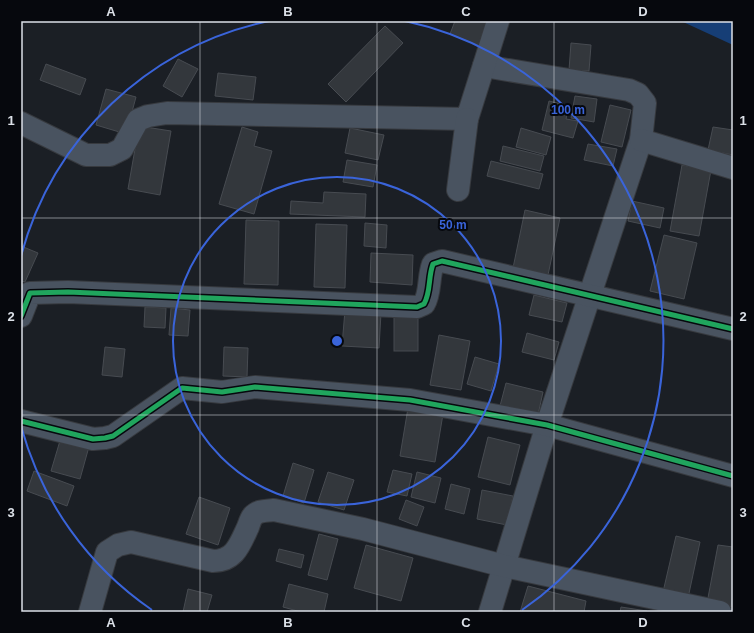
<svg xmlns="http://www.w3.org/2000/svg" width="754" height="633" font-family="Arial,sans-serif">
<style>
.forest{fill:#163e76}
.building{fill:#33373c;stroke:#474b51}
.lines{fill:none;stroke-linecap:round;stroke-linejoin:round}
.minor-casing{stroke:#373a3f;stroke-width:24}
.minor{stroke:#495360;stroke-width:22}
.cycleway-casing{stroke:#06080d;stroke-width:8}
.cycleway{stroke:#20a55d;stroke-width:5}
.grid{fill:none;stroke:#dbe0e7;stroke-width:1;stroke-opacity:0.55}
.ring{fill:none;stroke:#3a64da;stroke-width:2}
.centre{fill:#3a64da;stroke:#06080d;stroke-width:2}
.ring-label{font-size:12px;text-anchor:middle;font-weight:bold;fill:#3a64da;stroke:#06080d;stroke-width:4;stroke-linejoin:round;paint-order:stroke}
.neatline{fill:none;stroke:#dbe0e7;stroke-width:1.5}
.grid-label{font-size:13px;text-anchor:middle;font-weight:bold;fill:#dbe0e7}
</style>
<rect width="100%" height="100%" fill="#1b1f25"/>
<path class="forest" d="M 681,21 L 733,21 L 733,45 Z"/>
<g class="building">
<path d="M 455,21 L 481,21 L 494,26 L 485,48 L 450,34 Z"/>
<path d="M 385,26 L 403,43 L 346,102 L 328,84 Z"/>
<path d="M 571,43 L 591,45 L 589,71 L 569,70 Z"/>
<path d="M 178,59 L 198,69 L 182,97 L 163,86 Z"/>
<path d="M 46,64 L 86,79 L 80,95 L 40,80 Z"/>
<path d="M 218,73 L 256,77 L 253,100 L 215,96 Z"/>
<path d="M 106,89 L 136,97 L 126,134 L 96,125 Z"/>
<path d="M 575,96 L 597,99 L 594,122 L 571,118 Z"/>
<path d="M 549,101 L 569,106 L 566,119 L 578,121 L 573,138 L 542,130 Z"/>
<path d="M 610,105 L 631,110 L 622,147 L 601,142 Z"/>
<path d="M 139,126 L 171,131 L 160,195 L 128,189 Z"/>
<path d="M 242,127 L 258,132 L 254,146 L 272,151 L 254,214 L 219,204 Z"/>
<path d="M 713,127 L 733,130 L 733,155 L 708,150 Z"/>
<path d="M 350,128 L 384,135 L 378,160 L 345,153 Z"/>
<path d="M 521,128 L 551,137 L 546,155 L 516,147 Z"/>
<path d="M 588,144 L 617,149 L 613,166 L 584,160 Z"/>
<path d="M 503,146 L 544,156 L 540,171 L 500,161 Z"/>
<path d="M 347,160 L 377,165 L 373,187 L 343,182 Z"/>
<path d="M 491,161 L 543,174 L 539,189 L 487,176 Z"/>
<path d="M 682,165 L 711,170 L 699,236 L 670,231 Z"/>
<path d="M 324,192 L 366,194 L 365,217 L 290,214 L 291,201 L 323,203 Z"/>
<path d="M 632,201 L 664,208 L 660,228 L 628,221 Z"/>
<path d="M 525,210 L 560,218 L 548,275 L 513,268 Z"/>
<path d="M 246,220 L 279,221 L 278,285 L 244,284 Z"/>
<path d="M 365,223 L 387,225 L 386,248 L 364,246 Z"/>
<path d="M 316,224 L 347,225 L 345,288 L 314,287 Z"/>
<path d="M 664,235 L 697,243 L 684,299 L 650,291 Z"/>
<path d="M 21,246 L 38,253 L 25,282 L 21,281 Z"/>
<path d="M 371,253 L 413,255 L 412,285 L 370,282 Z"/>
<path d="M 534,295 L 567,303 L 562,322 L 529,315 Z"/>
<path d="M 145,307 L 166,308 L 165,328 L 144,327 Z"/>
<path d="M 171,308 L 190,310 L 188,336 L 169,335 Z"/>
<path d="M 345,310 L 381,313 L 379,348 L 342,346 Z"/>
<rect x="394" y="313" width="24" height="38"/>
<path d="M 527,333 L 559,342 L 554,360 L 522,352 Z"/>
<path d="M 439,335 L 470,341 L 461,390 L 430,385 Z"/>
<path d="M 105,347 L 125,349 L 122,377 L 102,375 Z"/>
<path d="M 224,347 L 248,348 L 247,377 L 223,376 Z"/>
<path d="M 475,357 L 499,364 L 491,391 L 467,384 Z"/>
<path d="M 506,383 L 543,392 L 538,415 L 500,406 Z"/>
<path d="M 408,408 L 443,414 L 435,462 L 400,456 Z"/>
<path d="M 62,434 L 90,443 L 80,479 L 51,471 Z"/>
<path d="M 488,437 L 520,445 L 510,485 L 478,477 Z"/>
<path d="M 293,463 L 314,470 L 304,503 L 283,496 Z"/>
<path d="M 393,470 L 412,474 L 407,496 L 387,492 Z"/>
<path d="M 34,471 L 74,486 L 67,506 L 27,491 Z"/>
<path d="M 328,472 L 354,480 L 344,510 L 318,502 Z"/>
<path d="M 417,472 L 441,478 L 435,503 L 411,497 Z"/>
<path d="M 451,484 L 470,489 L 464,514 L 445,509 Z"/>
<path d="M 482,490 L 513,496 L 507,525 L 477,519 Z"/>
<path d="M 199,497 L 230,508 L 218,545 L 186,534 Z"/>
<path d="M 406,500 L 424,507 L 417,526 L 399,519 Z"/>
<path d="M 319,534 L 338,539 L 327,580 L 308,575 Z"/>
<path d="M 676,536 L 700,542 L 688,598 L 663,592 Z"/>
<path d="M 366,545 L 413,558 L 401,601 L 354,588 Z"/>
<path d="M 718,545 L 733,547 L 733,594 L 731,607 L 707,603 Z"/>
<path d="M 279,549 L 304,555 L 301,568 L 276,561 Z"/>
<path d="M 289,584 L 328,594 L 324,612 L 301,612 L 283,607 Z"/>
<path d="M 528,586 L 586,601 L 584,612 L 520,612 Z"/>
<path d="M 188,589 L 212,595 L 207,612 L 183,612 Z"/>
<path d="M 621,607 L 647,611 L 646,612 L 620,612 Z"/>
</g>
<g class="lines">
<g class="minor-casing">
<g id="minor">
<path d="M 484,66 L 629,90 L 638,94 L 645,103 L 641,140 L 547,425 L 490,612"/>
<path d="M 21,123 L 86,155 L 110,155 L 122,149 L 138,120 L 148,116 L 167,113 L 467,119 L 498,21"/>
<path d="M 641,140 L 733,168"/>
<path d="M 458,190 L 467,119"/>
<path d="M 21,316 L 30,293 L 68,292 L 417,307 L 424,304 C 431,292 428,277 433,264 L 442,261 L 733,329"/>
<path d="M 21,421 L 93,439 L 105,438 L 113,436 L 182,388 L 222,392 L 255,387 L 410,400 L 547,425 L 733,476"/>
<path d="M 90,612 L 107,552 L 118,545 L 131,542 L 213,561 C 235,561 240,544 248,527 C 249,524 251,518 253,516 C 258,510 267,511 274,510 L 363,529 L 504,566 L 720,612"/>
</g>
</g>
<use href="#minor" class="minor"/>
<g class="cycleway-casing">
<g id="cycleway">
<path d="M 21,316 L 30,293 L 68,292 L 417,307 L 424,304 C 431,292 428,277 433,264 L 442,261 L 733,329"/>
<path d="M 21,421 L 93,439 L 105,438 L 113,436 L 182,388 L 222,392 L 255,387 L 410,400 L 547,425 L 733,476"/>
</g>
</g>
<use href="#cycleway" class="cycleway"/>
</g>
<path class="grid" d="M 200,21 L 200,612M 377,21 L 377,612M 554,21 L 554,612M 21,218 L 733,218M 21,415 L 733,415"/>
<g class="ring">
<circle cx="337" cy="341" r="164"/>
<path d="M152 610A327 327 0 0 1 21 426M21 256A327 327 0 0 1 269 21M405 21A327 327 0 0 1 522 610"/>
</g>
<circle cx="337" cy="341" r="6" class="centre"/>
<g class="ring-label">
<text x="568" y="114">100 m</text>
<text x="453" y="229">50 m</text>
</g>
<rect width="754" height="633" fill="none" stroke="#06080d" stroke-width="44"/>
<rect x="22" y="22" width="710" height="589" class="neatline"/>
<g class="grid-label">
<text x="111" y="16">A</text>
<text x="288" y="16">B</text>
<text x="466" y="16">C</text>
<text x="643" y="16">D</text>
<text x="11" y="125">1</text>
<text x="743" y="125">1</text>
<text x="11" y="321">2</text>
<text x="743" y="321">2</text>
<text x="11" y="517">3</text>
<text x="743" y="517">3</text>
<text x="111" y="627">A</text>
<text x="288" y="627">B</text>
<text x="466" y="627">C</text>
<text x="643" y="627">D</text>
</g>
</svg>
